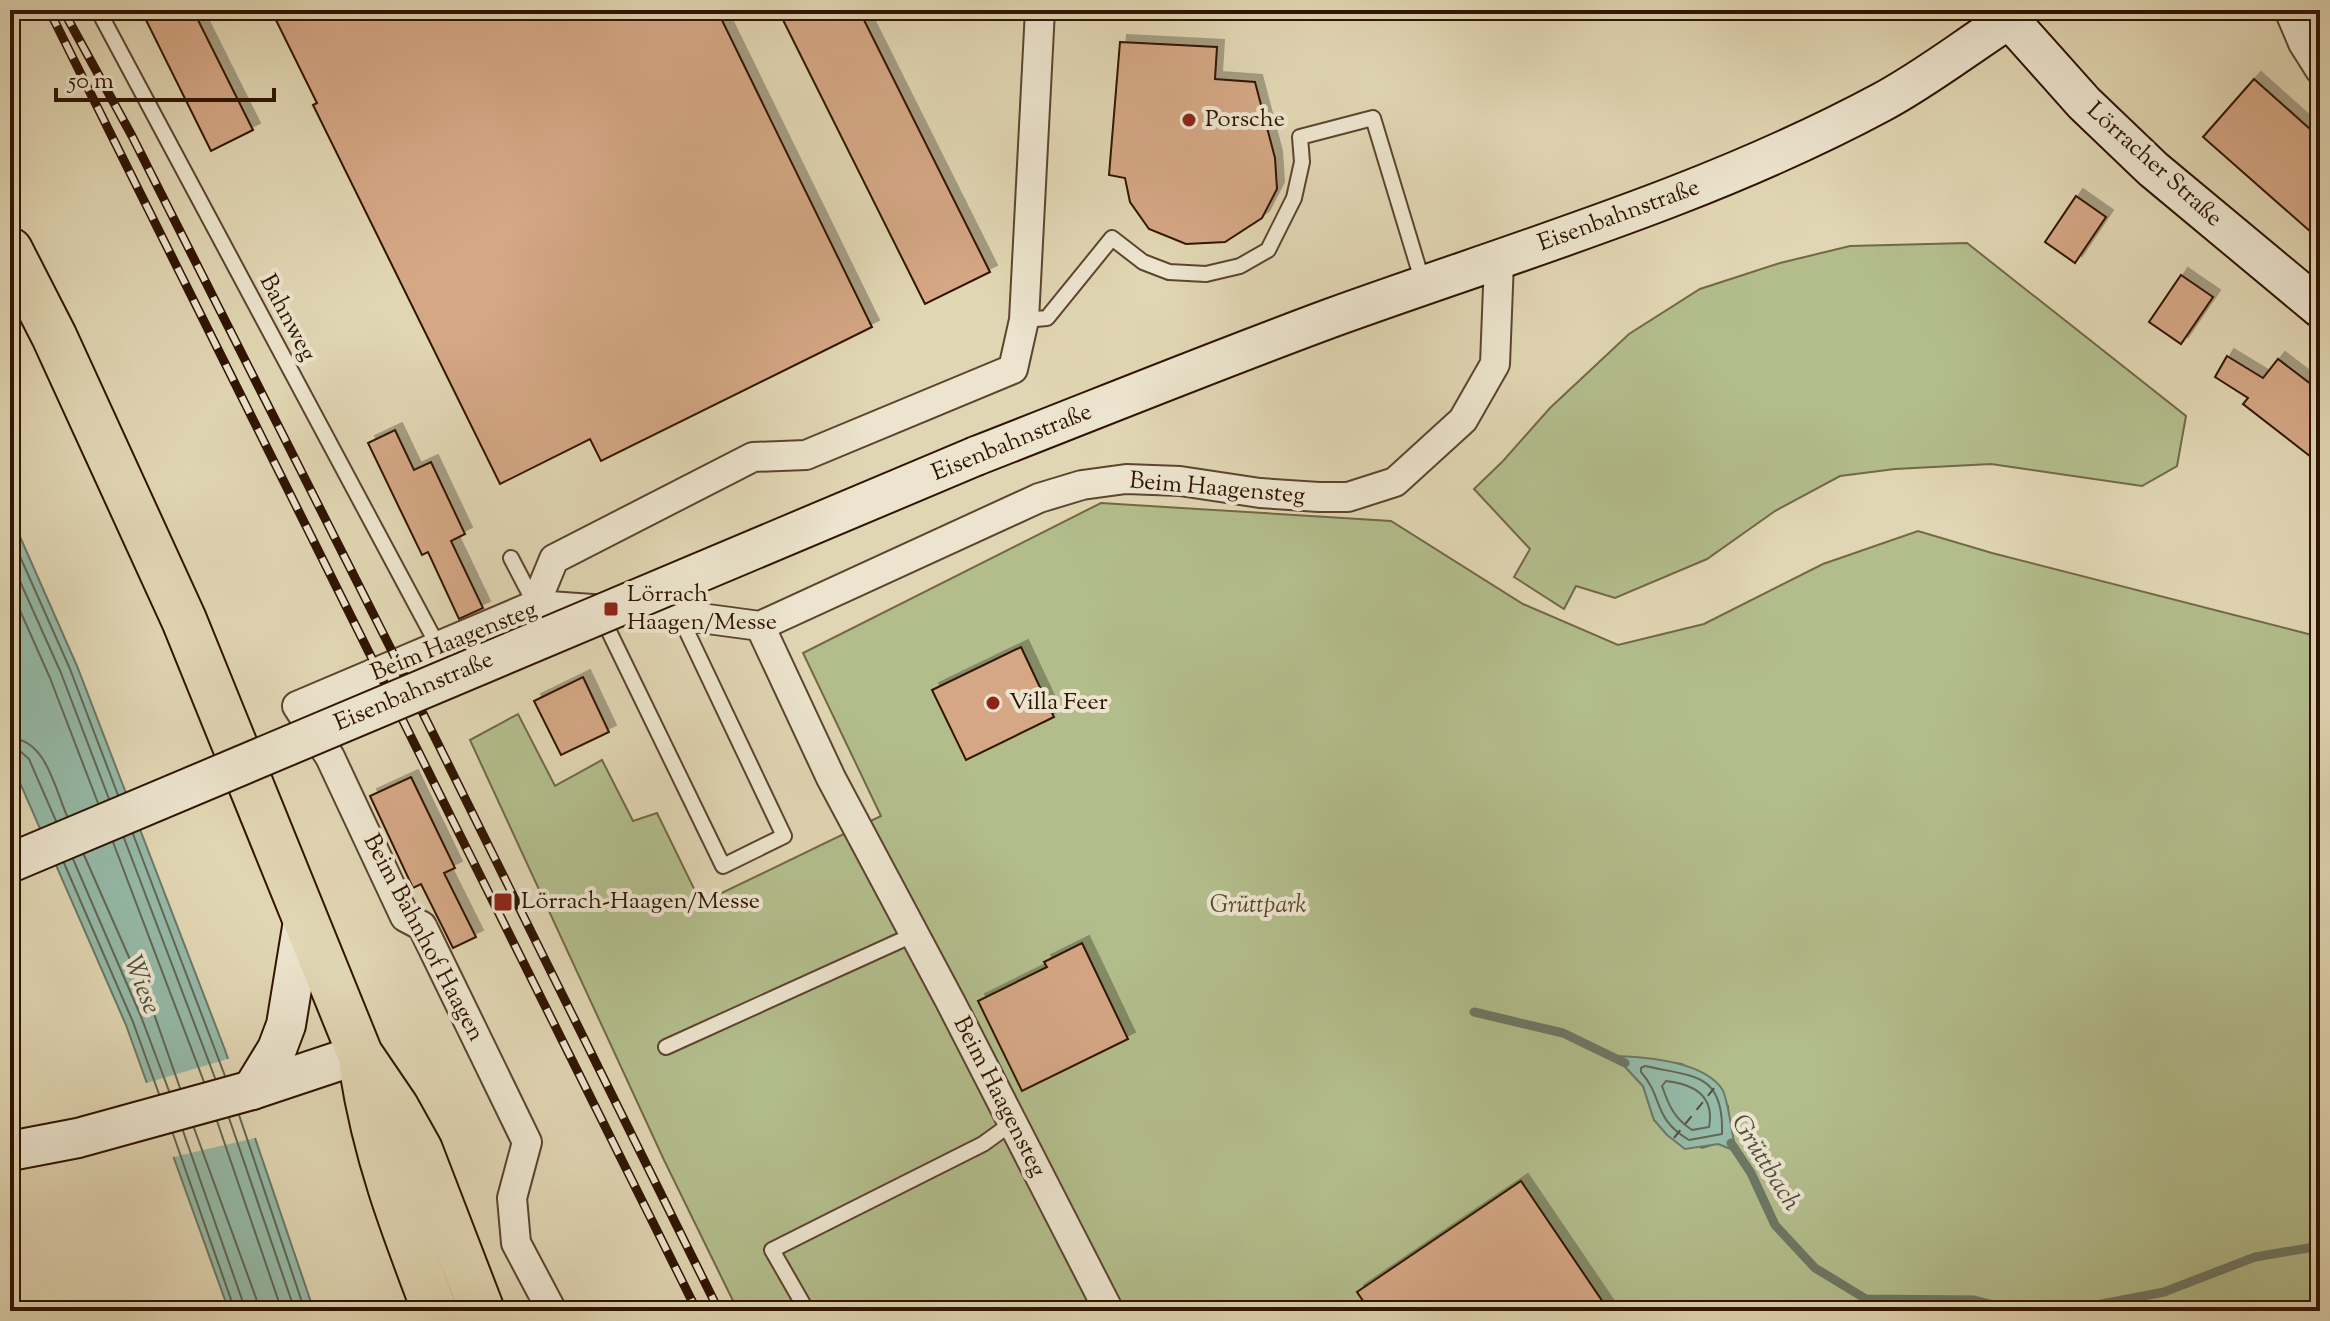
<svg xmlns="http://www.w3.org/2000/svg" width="2330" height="1321" font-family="'Sorts Mill Goudy',serif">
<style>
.green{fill:#b3bd8c;stroke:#726846;stroke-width:2;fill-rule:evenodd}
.water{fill:#95baa8;stroke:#6d7865;stroke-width:2}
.pier{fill:#e1d6b3}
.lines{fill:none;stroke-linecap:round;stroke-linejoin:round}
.shore{stroke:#626754;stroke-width:2}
.stream{stroke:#6d7865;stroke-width:9}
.ferry{stroke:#534e3b;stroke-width:2;stroke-dasharray:10 8;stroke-linecap:butt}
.building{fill:#d5a785;stroke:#301401;stroke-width:2;filter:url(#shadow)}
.lane-casing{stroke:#5c442e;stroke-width:18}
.street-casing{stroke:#5c442e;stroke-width:32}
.secondary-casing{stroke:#301401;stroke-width:42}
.primary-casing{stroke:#301401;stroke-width:48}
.lane{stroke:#ece4ce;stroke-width:14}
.street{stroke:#ece4ce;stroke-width:28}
.secondary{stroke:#ece4ce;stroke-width:38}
.primary{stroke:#e1d6b3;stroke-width:44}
.rail-casing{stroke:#301401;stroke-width:9}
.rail{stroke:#ece4ce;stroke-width:6;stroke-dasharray:18;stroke-linecap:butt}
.secondary-bridge-casing{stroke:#301401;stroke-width:42;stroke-linecap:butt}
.secondary-bridge{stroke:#ece4ce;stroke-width:38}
.poi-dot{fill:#8f2418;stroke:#ece4ce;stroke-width:3}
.labels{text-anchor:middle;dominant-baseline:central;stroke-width:8;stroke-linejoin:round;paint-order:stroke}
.poi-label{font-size:24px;fill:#301401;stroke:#ece4ce;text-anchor:start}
.street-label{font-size:24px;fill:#301401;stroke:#ece4ce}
.park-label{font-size:24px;font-style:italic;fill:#57472b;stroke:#ece4ce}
.water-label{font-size:26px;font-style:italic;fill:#534e3b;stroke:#ece4ce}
</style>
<defs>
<filter id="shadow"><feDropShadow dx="7" dy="-7" stdDeviation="0" flood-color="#0004"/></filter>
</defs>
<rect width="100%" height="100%" fill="#e1d6b3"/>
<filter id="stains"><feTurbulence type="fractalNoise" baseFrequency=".0025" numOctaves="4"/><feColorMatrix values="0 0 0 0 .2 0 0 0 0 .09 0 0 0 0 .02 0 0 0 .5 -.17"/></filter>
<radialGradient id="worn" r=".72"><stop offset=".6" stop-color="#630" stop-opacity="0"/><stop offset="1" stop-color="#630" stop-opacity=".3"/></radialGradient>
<g class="green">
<path d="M 1967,243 L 2186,416 L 2177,466 L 2142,486 L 1991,464 L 1895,469 L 1840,476 L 1775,511 L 1707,559 L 1615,598 L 1576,586 L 1564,609 L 1514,577 L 1530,549 L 1474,489 L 1503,461 L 1550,408 L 1629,334 L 1700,289 L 1780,263 L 1850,246 Z"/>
<path d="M 1101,503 L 1391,521 L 1523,604 L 1618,645 L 1704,624 L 1823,564 L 1918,531 L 1992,553 L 2320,637 L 2320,1311 L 738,1311 L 664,1160 L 470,740 L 518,714 L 555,786 L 602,760 L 633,821 L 657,813 L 701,903 L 881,816 L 803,653 ZM 1616,1057 L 1682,1064 L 1728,1106 L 1729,1123 L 1736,1150 L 1718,1143 L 1702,1148 L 1654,1120 L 1643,1086 Z"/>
</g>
<g class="water">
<path d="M 10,514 L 77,666 L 225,1050 L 314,1311 L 229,1311 L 126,1025 L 10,760 Z"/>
<path d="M 1615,1056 C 1647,1057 1703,1061 1722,1089 C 1728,1097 1732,1137 1736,1151 L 1718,1144 L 1685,1149 L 1667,1135 L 1654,1120 L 1643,1086 Z"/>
</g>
<path class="pier" d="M 231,1058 L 259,1137 L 169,1158 L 143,1084 Z"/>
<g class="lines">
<g class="shore">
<path d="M 10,534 L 70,669 L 118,795"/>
<path d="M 10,559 L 61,673 L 109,799"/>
<path d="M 10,588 L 50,678 L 98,803"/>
<path d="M 10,738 C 46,739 55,789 67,816"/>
<path d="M 10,750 L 20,751 L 29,759 L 56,821"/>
<path d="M 133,834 L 225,1076"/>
<path d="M 124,838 L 215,1078"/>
<path d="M 113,842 L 204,1082"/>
<path d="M 84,855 L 154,1014 L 180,1088"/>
<path d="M 73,859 L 142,1019 L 169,1091"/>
<path d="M 64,863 L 133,1022 L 159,1094"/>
<path d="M 1645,1066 C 1693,1077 1724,1072 1722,1134 L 1689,1140 C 1652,1118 1664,1098 1641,1072 L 1641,1068 Z"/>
<path d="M 1666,1081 C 1694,1084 1715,1096 1709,1127 L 1692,1130 C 1674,1118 1669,1106 1662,1086 Z"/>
<path d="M 239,1115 L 305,1311"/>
<path d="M 229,1118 L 295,1311"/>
<path d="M 217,1121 L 282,1311"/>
<path d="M 194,1128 L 256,1298 L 258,1311"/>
<path d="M 183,1131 L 246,1311"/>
<path d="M 173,1134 L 235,1311"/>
</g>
<g class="stream">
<path d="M 1474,1012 L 1563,1033 L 1625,1063"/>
<path d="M 1731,1143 L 1751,1173 L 1775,1225 L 1815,1268 L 1866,1299 L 1974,1300 L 2018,1311"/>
<path d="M 2065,1311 L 2164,1292 L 2255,1257 L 2320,1246"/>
</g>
<path class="ferry" d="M 1674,1138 L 1715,1087"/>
</g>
<g class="building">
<path d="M 141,10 L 193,10 L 253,130 L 211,151 Z"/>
<path d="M 271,10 L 717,10 L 872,327 L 601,461 L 590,439 L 500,484 L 313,105 L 317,103 Z"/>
<path d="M 778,10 L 859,10 L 990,272 L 925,304 Z"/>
<path d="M 1120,42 L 1217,47 L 1215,79 L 1255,82 L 1275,158 L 1277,189 L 1262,218 L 1225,242 L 1186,244 L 1149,229 L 1130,202 L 1125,178 L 1109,175 Z"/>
<path d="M 2254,79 L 2320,138 L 2320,240 L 2203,137 Z"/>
<path d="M 2076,196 L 2106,217 L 2075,263 L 2045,242 Z"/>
<path d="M 2181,275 L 2213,297 L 2181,344 L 2149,322 Z"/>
<path d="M 2227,356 L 2263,378 L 2278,359 L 2320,391 L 2320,464 L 2243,404 L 2248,398 L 2215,377 Z"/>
<path d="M 395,430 L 414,470 L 431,462 L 465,534 L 451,541 L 483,608 L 459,619 L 428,552 L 422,555 L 368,443 Z"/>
<path d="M 1021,647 L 1054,717 L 966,760 L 932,690 Z"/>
<path d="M 583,677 L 609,732 L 561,755 L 534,701 Z"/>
<path d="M 411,777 L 455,868 L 444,873 L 476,937 L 453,948 L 421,884 L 413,888 L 370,796 Z"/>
<path d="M 1082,943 L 1128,1039 L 1022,1091 L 978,1001 L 1047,967 L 1044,962 Z"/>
<path d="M 1521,1181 L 1609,1311 L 1370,1311 L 1357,1292 Z"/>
</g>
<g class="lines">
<g class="lane-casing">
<g id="lane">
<path d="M 98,10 L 438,646"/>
<path d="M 1024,320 L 1047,318 L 1112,238 L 1143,262 L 1169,272 L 1206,274 L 1240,266 L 1268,250 L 1294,198 L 1302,162 L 1300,137 L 1373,118 L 1423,283"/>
<path d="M 511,558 L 535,604"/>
<path d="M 601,615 L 723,866 L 784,836 L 679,615"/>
<path d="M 666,1047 L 915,934"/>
<path d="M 807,1311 L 772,1250 L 983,1144 L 1012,1123"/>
</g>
</g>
<g class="street-casing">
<g id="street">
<path d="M 2289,10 L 2303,43 L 2320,70"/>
<path d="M 535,605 L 554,559 L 753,457 L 806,455 L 1013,369 L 1024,320 L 1040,10"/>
<path d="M 760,626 L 831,778 L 951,1003 L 1109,1311"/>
<path d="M 552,1311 L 516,1243 L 512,1198 L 527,1142 L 422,926 L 405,917 L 330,757 L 297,706 L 535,605 L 678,615 L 760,626 L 1039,498 L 1082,485 L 1126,479 L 1180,481 L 1260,493 L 1319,497 L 1348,497 L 1395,482 L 1463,420 L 1495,364 L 1499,261"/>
</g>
</g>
<g class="secondary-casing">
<g id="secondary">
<path d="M 2001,10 L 2084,103 L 2153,169 L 2320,308"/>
<path d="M 976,456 C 1094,410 1212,362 1331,318 C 1516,251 1707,196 1882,102 C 1925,79 1966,47 2008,20"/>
<path d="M 252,1090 L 277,1049 L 286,1025 L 304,915"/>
<path d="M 10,1151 L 78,1138 L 252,1090 L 360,1054"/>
</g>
</g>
<g class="primary-casing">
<g id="primary">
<path d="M 10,250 L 54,336 L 184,620 L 360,1054 L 396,1107 L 420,1150 L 482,1311"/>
<path d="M 362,1068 C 376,1158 403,1227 435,1311"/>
</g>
</g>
<use href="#lane" class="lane"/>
<use href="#street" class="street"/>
<use href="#secondary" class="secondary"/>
<use href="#primary" class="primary"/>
<g class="rail-casing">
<g id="rail">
<path d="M 49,10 L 697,1311"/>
<path d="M 63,10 L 132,136 L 398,663 L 719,1311"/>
</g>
</g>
<use href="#rail" class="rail"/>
<g class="secondary-bridge-casing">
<path id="secondary-bridge" d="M 10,863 L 976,456"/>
</g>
<use href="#secondary-bridge" class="secondary-bridge"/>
</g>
<g class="poi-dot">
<circle cx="1189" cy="120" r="8"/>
<rect x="603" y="601" width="16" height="16" rx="4"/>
<circle cx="993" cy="703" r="8"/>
<rect x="493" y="892" width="20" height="20" rx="4"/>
</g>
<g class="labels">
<g class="poi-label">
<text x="1205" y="120">Porsche</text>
<text x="627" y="595">Lörrach<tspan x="627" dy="28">Haagen/Messe</tspan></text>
<text x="1009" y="703">Villa Feer</text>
<text x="521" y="902">Lörrach-Haagen/Messe</text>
</g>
<g class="street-label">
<text transform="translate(2154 165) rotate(42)">Lörracher Straße</text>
<text transform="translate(1619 216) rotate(-20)">Eisenbahnstraße</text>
<text transform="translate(287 318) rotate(62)">Bahnweg</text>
<text transform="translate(1012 443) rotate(-22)">Eisenbahnstraße</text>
<text transform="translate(1217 489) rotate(5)">Beim Haagensteg</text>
<text transform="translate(454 642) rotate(-22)">Beim Haagensteg</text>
<text transform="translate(414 692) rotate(-23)">Eisenbahnstraße</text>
<text transform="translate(423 938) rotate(62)">Beim Bahnhof Haagen</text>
<text transform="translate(999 1097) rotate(63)">Beim Haagensteg</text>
</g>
<g class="park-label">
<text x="1258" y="906">Grüttpark</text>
</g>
<g class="water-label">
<text transform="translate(141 985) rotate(69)">Wiese</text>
<text transform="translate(1765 1163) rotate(58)">Grüttbach</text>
</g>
</g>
<rect width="2330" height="1321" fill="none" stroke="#e1d6b3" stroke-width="40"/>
<rect x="12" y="12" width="2306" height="1297" fill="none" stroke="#301401" stroke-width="4"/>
<rect x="20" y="20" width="2290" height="1281" fill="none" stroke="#301401" stroke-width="2"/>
<path d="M56 88v12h218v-12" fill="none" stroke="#301401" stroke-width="4"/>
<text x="68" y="88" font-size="24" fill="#301401" stroke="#ece4ce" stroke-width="6" paint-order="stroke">50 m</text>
<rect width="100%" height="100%" filter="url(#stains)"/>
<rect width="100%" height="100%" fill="url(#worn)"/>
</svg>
